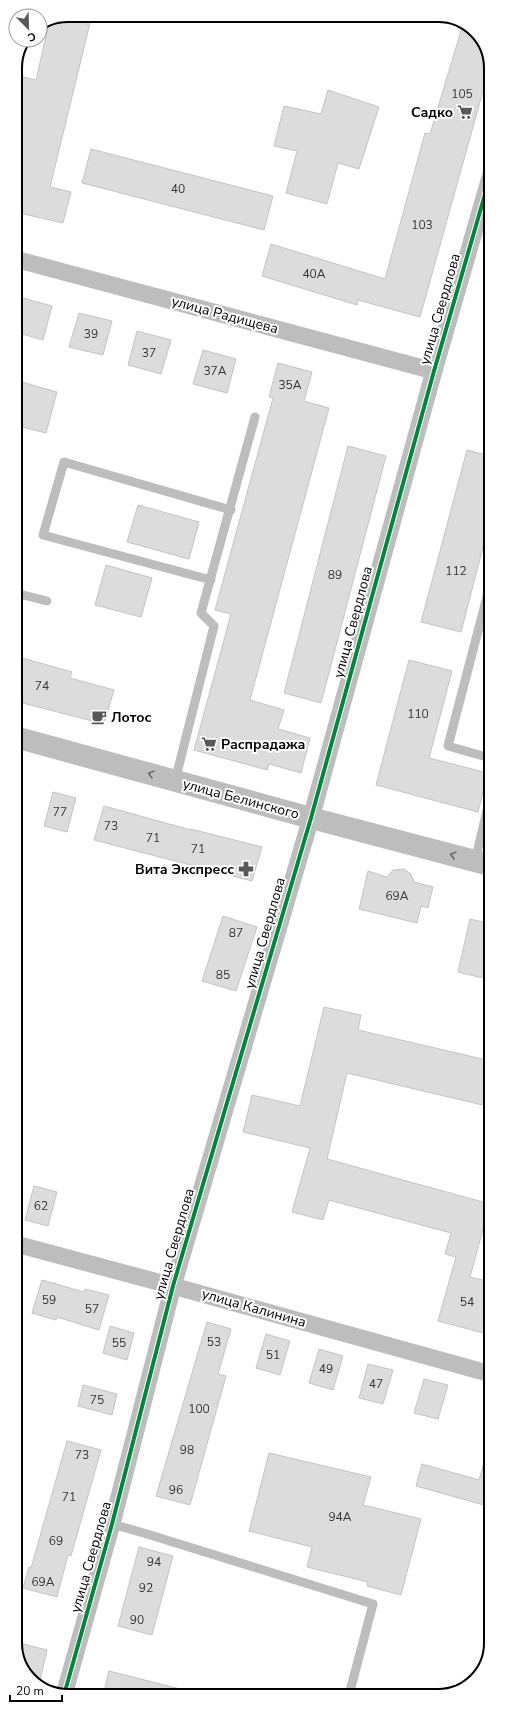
<svg xmlns="http://www.w3.org/2000/svg" width="506" height="1711" font-family="'Nunito Sans',sans-serif">
<style>
.building{fill:#dcdcdc;stroke:#c4c4c4}
.lines{fill:none;stroke-linecap:round;stroke-linejoin:round}
.service{stroke:#bdbdbd;stroke-width:9}
.minor{stroke:#bdbdbd;stroke-width:17}
.tertiary{stroke:#bdbdbd;stroke-width:22}
.cycleway-casing{stroke:#fff;stroke-width:6}
.cycleway{stroke:#00873e;stroke-width:4}
.oneway{stroke:#686868}
.labels{text-anchor:middle;dominant-baseline:central;stroke-width:4;stroke-linejoin:round;paint-order:stroke}
.number-label{font-size:12px;fill:#373737}
.poi-label{font-size:14px;font-weight:bold;fill:#000;stroke:#fff;text-anchor:end}
.street-label{font-size:14px;fill:#000;stroke:#fff}
.rim{fill:none;stroke:#000;stroke-width:2}
</style>
<rect width="100%" height="100%" fill="#fff"/>
<g class="building">
<path d="M 68,15 L 92,15 L 50,187 L 71,192 L 63,223 L 15,212 L 15,75 L 36,80 L 49,23 Z"/>
<path d="M 463,24 L 473,28 L 490,58 L 490,66 L 420,317 L 358,300 L 357,305 L 262,276 L 271,244 L 385,279 L 425,133 L 430,134 Z"/>
<path d="M 328,90 L 379,107 L 359,169 L 338,163 L 327,204 L 286,193 L 297,151 L 274,146 L 284,106 L 321,114 Z"/>
<path d="M 91,149 L 273,196 L 264,230 L 82,183 Z"/>
<path d="M 19,297 L 52,306 L 43,340 L 15,332 L 15,311 Z"/>
<path d="M 79,313 L 112,321 L 103,355 L 69,347 Z"/>
<path d="M 137,331 L 171,340 L 161,374 L 128,365 Z"/>
<path d="M 203,350 L 236,359 L 227,393 L 193,384 Z"/>
<path d="M 278,363 L 312,372 L 304,401 L 329,408 L 250,700 L 284,710 L 278,729 L 310,738 L 301,773 L 269,764 L 267,770 L 194,750 L 231,614 L 215,610 L 273,398 L 269,397 Z"/>
<path d="M 15,380 L 57,392 L 46,433 L 15,425 Z"/>
<path d="M 348,446 L 386,456 L 321,703 L 284,693 Z"/>
<path d="M 467,450 L 490,456 L 490,520 L 461,632 L 421,622 Z"/>
<path d="M 138,505 L 199,522 L 189,559 L 127,542 Z"/>
<path d="M 106,565 L 152,578 L 141,617 L 95,605 Z"/>
<path d="M 15,656 L 72,672 L 70,678 L 114,690 L 104,724 L 15,701 Z"/>
<path d="M 409,660 L 452,671 L 429,758 L 488,773 L 478,812 L 376,785 Z"/>
<path d="M 53,792 L 76,798 L 67,832 L 44,826 Z"/>
<path d="M 104,806 L 191,830 L 191,829 L 262,847 L 252,881 L 94,840 Z"/>
<path d="M 404,869 L 411,874 L 414,882 L 433,887 L 428,908 L 421,906 L 417,923 L 359,909 L 368,871 L 387,877 L 393,870 Z"/>
<path d="M 223,916 L 257,927 L 236,991 L 202,981 Z"/>
<path d="M 470,919 L 491,924 L 491,980 L 458,972 Z"/>
<path d="M 324,1007 L 361,1015 L 358,1030 L 491,1061 L 491,1107 L 347,1073 L 327,1159 L 490,1204 L 470,1277 L 491,1282 L 491,1335 L 438,1321 L 456,1257 L 445,1254 L 451,1233 L 329,1200 L 323,1220 L 292,1212 L 310,1148 L 243,1132 L 252,1095 L 300,1106 Z"/>
<path d="M 34,1186 L 57,1192 L 48,1226 L 25,1220 Z"/>
<path d="M 42,1280 L 84,1292 L 85,1289 L 109,1295 L 99,1330 L 57,1317 L 56,1320 L 32,1313 Z"/>
<path d="M 207,1322 L 231,1329 L 218,1374 L 226,1376 L 190,1505 L 156,1496 Z"/>
<path d="M 110,1326 L 134,1333 L 127,1360 L 103,1353 Z"/>
<path d="M 266,1334 L 290,1341 L 280,1375 L 256,1368 Z"/>
<path d="M 319,1349 L 343,1356 L 333,1390 L 309,1383 Z"/>
<path d="M 368,1364 L 393,1370 L 383,1404 L 359,1398 Z"/>
<path d="M 424,1379 L 448,1385 L 438,1419 L 414,1413 Z"/>
<path d="M 83,1385 L 117,1394 L 112,1415 L 78,1406 Z"/>
<path d="M 67,1441 L 101,1450 L 71,1556 L 68,1555 L 57,1597 L 23,1588 L 29,1567 L 31,1568 Z"/>
<path d="M 487,1452 L 491,1453 L 491,1507 L 416,1486 L 422,1464 L 479,1480 Z"/>
<path d="M 269,1453 L 371,1477 L 363,1505 L 421,1519 L 401,1595 L 367,1586 L 368,1582 L 307,1567 L 312,1547 L 249,1531 Z"/>
<path d="M 139,1547 L 173,1556 L 152,1635 L 118,1626 Z"/>
<path d="M 23,1644 L 47,1650 L 39,1685 L 33,1683 L 19,1659 Z"/>
<path d="M 109,1671 L 184,1690 L 183,1696 L 103,1696 Z"/>
</g>
<g class="lines">
<g class="service">
<path d="M 211,580 L 43,535 L 64,462 L 231,510"/>
<path d="M 490,585 L 448,746 L 490,758"/>
<path d="M 15,593 L 47,601"/>
<path d="M 175,781 L 214,626 L 201,613 L 255,417"/>
<path d="M 475,861 L 490,798"/>
<path d="M 112,1524 L 147,1534 L 373,1604 L 349,1695"/>
</g>
<g class="minor">
<path d="M 15,259 L 434,371"/>
<path d="M 16,1244 L 173,1286 L 491,1374"/>
<path d="M 64,1695 L 112,1524 L 173,1286 L 311,818 L 434,371 L 490,177"/>
</g>
<path class="tertiary" d="M 15,737 L 311,818 L 490,865"/>
<g class="cycleway-casing">
<path id="cycleway" d="M 64,1695 L 112,1524 L 173,1286 L 311,818 L 434,371 L 490,177"/>
</g>
<use href="#cycleway" class="cycleway"/>
</g>
<defs><path id="oneway-chevron" d="M-2-3.5L2.5 0L-2 3.5" fill="none" stroke-width="1.6" stroke-linecap="round" stroke-linejoin="round"/></defs>
<g class="oneway">
<use href="#oneway-chevron" transform="translate(151 774) rotate(-165)"/>
<use href="#oneway-chevron" transform="translate(453 855) rotate(-165)"/>
</g>
<defs>
<g id="supermarket-bare" transform="scale(1.2)"><path d="M-6-5.5h2.5l.6 2H6L4.5 2H-2.5L-4.4-4H-6ZM-1.5 3.2a1.3 1.3 0 1 0 .1 0ZM3 3.2a1.3 1.3 0 1 0 .1 0Z" fill="#595959" stroke="#fff" stroke-width="2.5" paint-order="stroke"/></g>
<g id="cafe-bare" transform="scale(1.2)"><path d="M-5.5-4.5H6V0H3Q3 3.5 0 3.5H-2.5Q-5.5 3.5-5.5 0ZM3-3.2v2h1.7v-2ZM-6 4.5H4V6H-6Z" fill="#595959" stroke="#fff" stroke-width="2.5" paint-order="stroke"/></g>
<g id="pharmacy-bare" transform="scale(1.2)"><path d="M-2-6h4v4h4v4h-4v4h-4v-4h-4v-4h4Z" fill="#595959" stroke="#fff" stroke-width="2.5" paint-order="stroke"/></g>
</defs>
<g fill-rule="evenodd">
<use href="#supermarket-bare" x="465" y="112"/>
<use href="#cafe-bare" x="99" y="717"/>
<use href="#supermarket-bare" x="209" y="744"/>
<use href="#pharmacy-bare" x="246" y="869"/>
</g>
<g class="labels">
<g class="number-label">
<text x="462" y="94">105</text>
<text x="178" y="189">40</text>
<text x="422" y="225">103</text>
<text x="314" y="274">40А</text>
<text x="91" y="334">39</text>
<text x="149" y="353">37</text>
<text x="215" y="371">37А</text>
<text x="290" y="385">35А</text>
<text x="456" y="571">112</text>
<text x="335" y="575">89</text>
<text x="42" y="686">74</text>
<text x="418" y="714">110</text>
<text x="60" y="812">77</text>
<text x="111" y="826">73</text>
<text x="153" y="838">71</text>
<text x="198" y="849">71</text>
<text x="397" y="896">69А</text>
<text x="236" y="933">87</text>
<text x="223" y="975">85</text>
<text x="41" y="1206">62</text>
<text x="49" y="1300">59</text>
<text x="467" y="1302">54</text>
<text x="92" y="1309">57</text>
<text x="214" y="1342">53</text>
<text x="119" y="1343">55</text>
<text x="273" y="1355">51</text>
<text x="326" y="1369">49</text>
<text x="376" y="1384">47</text>
<text x="97" y="1400">75</text>
<text x="199" y="1409">100</text>
<text x="187" y="1450">98</text>
<text x="82" y="1455">73</text>
<text x="176" y="1490">96</text>
<text x="69" y="1497">71</text>
<text x="340" y="1517">94А</text>
<text x="56" y="1541">69</text>
<text x="154" y="1562">94</text>
<text x="43" y="1582">69А</text>
<text x="146" y="1588">92</text>
<text x="137" y="1620">90</text>
</g>
<g class="poi-label">
<text x="453" y="112">Садко</text>
<text x="111" y="717" text-anchor="start">Лотос</text>
<text x="221" y="744" text-anchor="start">Распрадажа</text>
<text x="234" y="869">Вита Экспресс</text>
</g>
<g class="street-label">
<text transform="translate(440 309) rotate(-74)">улица Свердлова</text>
<text transform="translate(225 315) rotate(15)">улица Радищева</text>
<text transform="translate(353 622) rotate(-75)">улица Свердлова</text>
<text transform="translate(241 799) rotate(15)">улица Белинского</text>
<text transform="translate(265 933) rotate(-74)">улица Свердлова</text>
<text transform="translate(174 1244) rotate(-74)">улица Свердлова</text>
<text transform="translate(254 1308) rotate(16)">улица Калинина</text>
<text transform="translate(91 1557) rotate(-74)">улица Свердлова</text>
</g>
</g>
<path d="M0 0H506V1711H0ZM68 22H438A46 46 0 0 1 484 68V1643A46 46 0 0 1 438 1689H68A46 46 0 0 1 22 1643V68A46 46 0 0 1 68 22Z" fill="#fff" fill-rule="evenodd"/>
<path class="rim" d="M68 22H438A46 46 0 0 1 484 68V1643A46 46 0 0 1 438 1689H68A46 46 0 0 1 22 1643V68A46 46 0 0 1 68 22Z"/>
<g transform="translate(28 28) rotate(157)"><circle r="19" fill="#ffffff" stroke="#999999"/>
<path d="M0-3L7 15L0 10L-7 15Z" fill="#595959"/>
<text y="-6" font-size="11" font-weight="bold" text-anchor="middle" fill="#000000">С</text>
</g>
<path d="M10 1695v6h52v-6" fill="none" stroke="#000000" stroke-width="2"/>
<text x="16" y="1695" font-size="12" fill="#000000" stroke="#ffffff" stroke-width="3" paint-order="stroke">20 m</text>
</svg>
